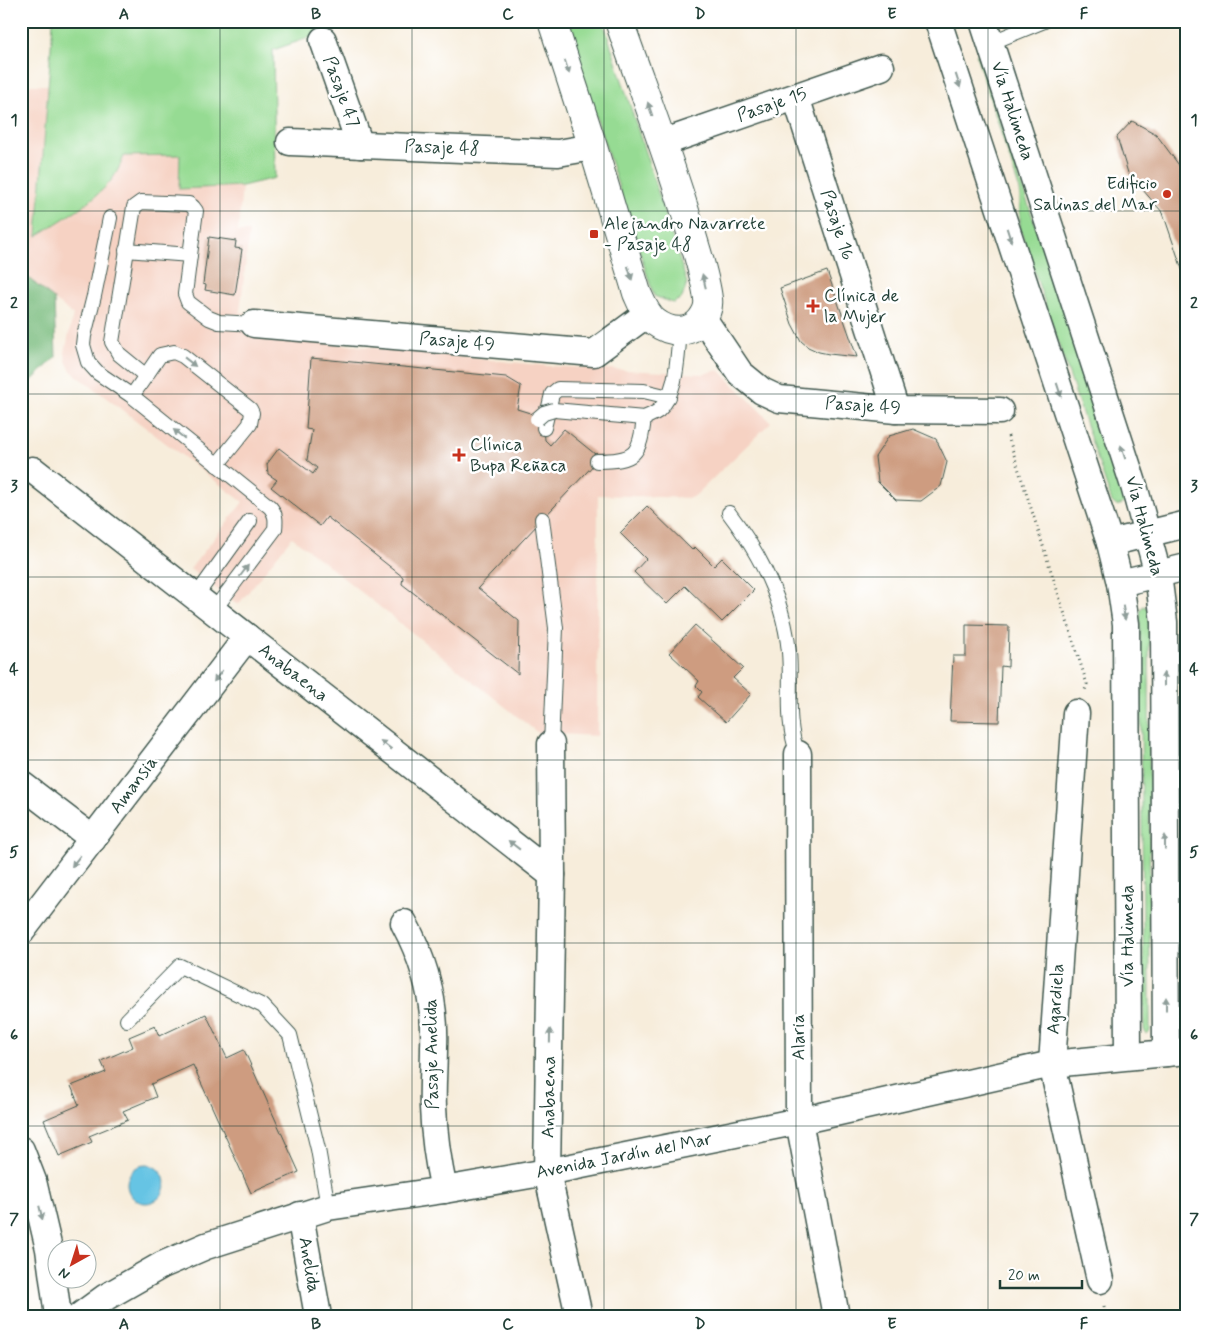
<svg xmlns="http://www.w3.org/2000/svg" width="1208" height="1337" font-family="Mynerve,sans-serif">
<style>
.built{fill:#f6d2c3}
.green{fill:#96db93;stroke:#5a8c64}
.forest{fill:#78bb7d;stroke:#4c7c58}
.water{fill:#66c4e4;stroke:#42808c}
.building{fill:#ce9c80}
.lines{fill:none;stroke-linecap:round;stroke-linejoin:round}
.lane-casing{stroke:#3f574d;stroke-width:16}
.street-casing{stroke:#3f574d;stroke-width:29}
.secondary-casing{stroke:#3f574d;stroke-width:30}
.path{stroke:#3f574d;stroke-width:3;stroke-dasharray:1 4;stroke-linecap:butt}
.lane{stroke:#fff;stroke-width:14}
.street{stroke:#fff;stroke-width:26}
.secondary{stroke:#fff;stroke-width:28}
.lane-bridge-casing{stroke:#3f574d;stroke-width:16;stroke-linecap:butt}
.lane-bridge{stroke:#fff;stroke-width:14}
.oneway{fill:#8f9e9a}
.grid{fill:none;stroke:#1f3d34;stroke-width:1;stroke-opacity:0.55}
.poi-dot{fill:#c8321e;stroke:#fff;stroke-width:2}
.labels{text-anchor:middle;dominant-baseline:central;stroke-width:5;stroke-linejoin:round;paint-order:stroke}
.street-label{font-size:18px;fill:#1f3d34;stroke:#fff}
.poi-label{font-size:18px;fill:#1f3d34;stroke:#fff;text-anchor:start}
.neatline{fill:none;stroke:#1f3d34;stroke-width:2}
.grid-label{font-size:16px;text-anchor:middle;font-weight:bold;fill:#1f3d34}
</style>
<rect width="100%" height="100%" fill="#fff"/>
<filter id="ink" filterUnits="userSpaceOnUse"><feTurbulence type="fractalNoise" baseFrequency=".02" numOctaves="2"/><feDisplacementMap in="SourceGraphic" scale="10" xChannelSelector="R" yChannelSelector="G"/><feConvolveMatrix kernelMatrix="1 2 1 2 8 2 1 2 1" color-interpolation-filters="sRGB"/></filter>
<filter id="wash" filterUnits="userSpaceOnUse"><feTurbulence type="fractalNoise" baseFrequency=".0096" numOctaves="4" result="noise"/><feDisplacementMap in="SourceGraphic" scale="20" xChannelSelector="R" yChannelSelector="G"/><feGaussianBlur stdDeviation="1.12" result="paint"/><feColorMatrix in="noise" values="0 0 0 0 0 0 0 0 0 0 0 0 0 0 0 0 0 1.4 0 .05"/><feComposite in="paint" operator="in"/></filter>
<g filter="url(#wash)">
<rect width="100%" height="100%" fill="#f7eddb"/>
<path class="built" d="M 21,85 L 48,85 L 38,236 L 119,169 L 124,156 L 180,155 L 179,189 L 242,186 L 238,232 L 249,232 L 240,312 L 254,314 L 252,335 L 548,366 L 703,374 L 719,370 L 771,422 L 696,495 L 690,498 L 598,495 L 597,736 L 538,733 L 292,537 L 238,605 L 190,569 L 243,502 L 71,371 L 66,361 L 65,352 L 73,315 L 21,272 Z"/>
<g class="green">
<path d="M 53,21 L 358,21 L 273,50 L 275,178 L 242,186 L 179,189 L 180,155 L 124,156 C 120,166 116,175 109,183 C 93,202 59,221 37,236 Z"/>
<path d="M 565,21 L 603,21 L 687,283 L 682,298 L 673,303 L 654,296 Z"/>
<path d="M 978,54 L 1126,496 L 1125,502 C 1120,506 1116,507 1112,502 L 1020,229 L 1020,191 L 976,55 Z"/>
<path d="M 1143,606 L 1148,608 L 1149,611 L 1150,1031 L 1147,1034 L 1144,1030 L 1140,611 Z"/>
</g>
<path class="forest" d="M 21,272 L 54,299 L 56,357 L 21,391 Z"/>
<circle class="water" cx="146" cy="1184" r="19"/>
<g id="blocks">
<g class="building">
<path d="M 1132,121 L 1156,134 L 1187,176 L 1187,284 L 1163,213 L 1128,173 L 1117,137 Z"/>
<path d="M 209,237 L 236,241 L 235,248 L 242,249 L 235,295 L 205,290 L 206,285 L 203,284 Z"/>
<path d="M 827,271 L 857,357 L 829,354 L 819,352 L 808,347 L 801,341 L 792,324 L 780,288 Z"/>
<path d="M 311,358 L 506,377 L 521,386 L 517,409 L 530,413 L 537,419 L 544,428 L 545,440 L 550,445 L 564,429 L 600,458 L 478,588 L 519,621 L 518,674 L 402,584 L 403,577 L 327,517 L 320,526 L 271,487 L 277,480 L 268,474 L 267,464 L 279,448 L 313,474 L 317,468 L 307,460 L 312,430 L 306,429 Z"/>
<path d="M 913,429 L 936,439 L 947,462 L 941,486 L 921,501 L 896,500 L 878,482 L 875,457 L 889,436 Z"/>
<path d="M 647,506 L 692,550 L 695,547 L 714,566 L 722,558 L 754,590 L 722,622 L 685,586 L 667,604 L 634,572 L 646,559 L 620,533 Z"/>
<path d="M 695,625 L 743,668 L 733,678 L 751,694 L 726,722 L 698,697 L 702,692 L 696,686 L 699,681 L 669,653 Z"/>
<path d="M 966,625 L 1009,626 L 1008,667 L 1001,666 L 999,722 L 950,721 L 953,656 L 966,656 Z"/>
<path d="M 206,1014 L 227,1058 L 244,1050 L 299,1172 L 251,1193 L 193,1065 L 151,1084 L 156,1097 L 123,1111 L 128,1120 L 89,1136 L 92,1142 L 59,1156 L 44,1120 L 79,1105 L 71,1086 L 106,1072 L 101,1061 L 133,1047 L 129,1037 L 155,1026 L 159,1036 Z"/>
</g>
</g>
</g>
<g filter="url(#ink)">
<use href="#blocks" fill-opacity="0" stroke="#3f574d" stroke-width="1"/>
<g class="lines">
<g class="lane-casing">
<g id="lane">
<path d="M 990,43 L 1044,21"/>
<path d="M 110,218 L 94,296 L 84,336 L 83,345 L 88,362 L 98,373 L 132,396 L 270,507 C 276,514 276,520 275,529 L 214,610"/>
<path d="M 126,250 L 190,255 L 185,294 L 188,302 L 209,318 L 219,322 L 254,324"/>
<path d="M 146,376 L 119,354 L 112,342 L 134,207 L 141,202 L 189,204 L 193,207 L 196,211 L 190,255"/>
<path d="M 132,396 L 160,355 L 174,352 L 183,356 L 250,409 L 252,413 L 250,424 L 217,465"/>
<path d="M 554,410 L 644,418 C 648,416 654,414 658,411 C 678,393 677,357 680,332"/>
<path d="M 544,428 L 552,394 L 558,389 L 644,391 L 669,397"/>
<path d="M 597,461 C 635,461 640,455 644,418"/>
<path d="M 729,513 C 760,554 784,600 789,652 C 792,686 785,722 798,754"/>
<path d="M 542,519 L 556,628 L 551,744"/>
<path d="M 196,596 L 250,521"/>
<path d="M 127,1020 L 180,966 L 263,1006 L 290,1035 L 318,1149 L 328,1207"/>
</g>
</g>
<g class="street-casing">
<g id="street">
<path d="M 938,21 L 1110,543 L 1120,583 L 1126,624 L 1128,1056"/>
<path d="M 983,21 L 1134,486 L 1158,574 L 1164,622 L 1166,1053"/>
<path d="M 323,40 L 360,145"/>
<path d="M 796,97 L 896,410"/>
<path d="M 290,142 L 558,153 L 593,147"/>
<path d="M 662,143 L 881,67"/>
<path d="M 703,318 L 740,373 L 762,391 L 779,399 L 896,410 L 1000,411"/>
<path d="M 254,324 L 594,353 L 647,314"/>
<path d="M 33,470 L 552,875"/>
<path d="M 1110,543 L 1187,524"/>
<path d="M 1120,583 L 1187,567"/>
<path d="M 1076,713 L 1052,1064 L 1100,1280"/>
<path d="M 551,744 L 552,875 L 547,1172 L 579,1316"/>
<path d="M 798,754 L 799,1121 L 836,1316"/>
<path d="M 21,784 L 93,839"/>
<path d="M 404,923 C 425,962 436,1002 434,1047 C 434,1067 432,1087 433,1107 C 434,1135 438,1163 444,1190"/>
<path d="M 21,932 L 247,637"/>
<path d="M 21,1150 L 33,1181 L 49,1249 L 58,1316"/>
<path d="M 300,1215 L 318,1316"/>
<path d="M 80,1316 L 106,1297 L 162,1265 L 206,1246 L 328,1207 L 444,1190 L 547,1172 L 799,1121 L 1052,1064 L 1187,1051"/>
</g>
</g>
<g class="secondary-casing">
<path id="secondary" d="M 552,21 L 593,147 L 637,293 C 642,304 646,315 655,322 C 670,333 689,335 701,320 C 706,314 709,306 708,299 C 705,273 694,244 687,218 C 667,152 642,87 619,21"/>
</g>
<g class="path">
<path d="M 1008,436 L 1087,684 L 1085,690"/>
<path d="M 1104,1306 L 1105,1316"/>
</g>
<use href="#lane" class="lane"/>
<use href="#street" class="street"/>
<use href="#secondary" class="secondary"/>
<g class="lane-bridge-casing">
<path id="lane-bridge" d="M 537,419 L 544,413 L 554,410"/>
</g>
<use href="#lane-bridge" class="lane-bridge"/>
</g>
<defs><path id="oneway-solid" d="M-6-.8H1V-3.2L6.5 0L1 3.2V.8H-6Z" transform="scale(1.25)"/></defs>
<g class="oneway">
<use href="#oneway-solid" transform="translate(567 67) rotate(72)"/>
<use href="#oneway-solid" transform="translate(958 81) rotate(72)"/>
<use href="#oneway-solid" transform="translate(650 109) rotate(-109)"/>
<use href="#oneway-solid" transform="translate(1009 235) rotate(72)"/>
<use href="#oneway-solid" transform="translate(630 273) rotate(73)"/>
<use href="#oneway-solid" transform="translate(704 281) rotate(-104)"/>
<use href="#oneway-solid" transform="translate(190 362) rotate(38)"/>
<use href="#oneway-solid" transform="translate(1059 390) rotate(72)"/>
<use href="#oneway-solid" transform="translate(179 434) rotate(-141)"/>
<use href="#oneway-solid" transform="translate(1123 452) rotate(-108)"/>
<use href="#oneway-solid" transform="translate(244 571) rotate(-53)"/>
<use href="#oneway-solid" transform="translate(1124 613) rotate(81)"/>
<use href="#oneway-solid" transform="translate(218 676) rotate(127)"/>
<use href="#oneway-solid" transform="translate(1164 679) rotate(-90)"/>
<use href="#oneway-solid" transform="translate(386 745) rotate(-142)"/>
<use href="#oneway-solid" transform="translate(1165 842) rotate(-90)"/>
<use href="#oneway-solid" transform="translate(514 845) rotate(-142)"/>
<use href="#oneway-solid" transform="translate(76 861) rotate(128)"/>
<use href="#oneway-solid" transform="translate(1166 1004) rotate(-90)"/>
<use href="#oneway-solid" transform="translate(550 1036) rotate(-89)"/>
<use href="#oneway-solid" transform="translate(41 1213) rotate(76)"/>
</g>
</g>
<path class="grid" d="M 220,21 L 220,1316M 412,21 L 412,1316M 604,21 L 604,1316M 796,21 L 796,1316M 988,21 L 988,1316M 21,211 L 1187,211M 21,394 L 1187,394M 21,577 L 1187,577M 21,760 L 1187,760M 21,943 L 1187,943M 21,1126 L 1187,1126"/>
<g class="poi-dot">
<circle cx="1167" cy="194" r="5"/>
<rect x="589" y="229" width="10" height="10" rx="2.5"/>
<path d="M810.5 298.5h5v5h5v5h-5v5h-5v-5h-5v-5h5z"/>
<path d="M456.5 447.5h5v5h5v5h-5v5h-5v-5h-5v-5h5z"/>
</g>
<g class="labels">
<g class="street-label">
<text transform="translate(341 92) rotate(70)">Pasaje 47</text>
<text transform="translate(772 105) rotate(-19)">Pasaje 15</text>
<text transform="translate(1012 111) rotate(72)">Vía Halimeda</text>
<text transform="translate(442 148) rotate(2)">Pasaje 48</text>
<text transform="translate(837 225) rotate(72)">Pasaje 16</text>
<text transform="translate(457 342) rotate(5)">Pasaje 49</text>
<text transform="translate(863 406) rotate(4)">Pasaje 49</text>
<text transform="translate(1144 526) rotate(75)">Vía Halimeda</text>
<text transform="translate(293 673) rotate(38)">Anabaena</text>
<text transform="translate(134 785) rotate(-53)">Amansia</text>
<text transform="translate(1128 936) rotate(-90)">Vía Halimeda</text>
<text transform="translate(1056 999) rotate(-86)">Agardiela</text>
<text transform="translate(799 1037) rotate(-90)">Alaria</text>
<text transform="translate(432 1054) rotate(-91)">Pasaje Anelida</text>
<text transform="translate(549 1097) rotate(-89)">Anabaena</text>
<text transform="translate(624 1156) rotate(-11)">Avenida Jardín del Mar</text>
<text transform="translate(309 1265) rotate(80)">Anelida</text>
</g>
<g class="poi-label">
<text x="1157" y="184" text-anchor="end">Edificio<tspan x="1157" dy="21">Salinas del Mar</tspan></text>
<text x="604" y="224">Alejandro Navarrete<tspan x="604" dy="21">- Pasaje 48</tspan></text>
<text x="824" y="296">Clínica de<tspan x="824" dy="21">la Mujer</tspan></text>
<text x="470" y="445">Clínica<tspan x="470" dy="21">Bupa Reñaca</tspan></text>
</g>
</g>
<rect width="1208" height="1337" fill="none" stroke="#fff" stroke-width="55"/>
<g transform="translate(72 1264) rotate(219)"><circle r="24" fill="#ffffff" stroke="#a5b1ae"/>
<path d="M0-4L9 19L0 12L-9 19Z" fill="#c8321e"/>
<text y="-8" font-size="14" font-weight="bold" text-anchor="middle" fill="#1f3d34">N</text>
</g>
<path d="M1000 1280v8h82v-8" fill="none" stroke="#1f3d34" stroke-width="2.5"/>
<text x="1008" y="1280" font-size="15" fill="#1f3d34" stroke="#ffffff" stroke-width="4" paint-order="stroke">20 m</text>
<rect x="28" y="28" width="1152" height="1282" class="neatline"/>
<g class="grid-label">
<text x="124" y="19">A</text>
<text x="316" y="19">B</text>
<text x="508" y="19">C</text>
<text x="700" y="19">D</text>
<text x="892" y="19">E</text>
<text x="1084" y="19">F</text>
<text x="14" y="125">1</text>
<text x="1194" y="125">1</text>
<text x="14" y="308">2</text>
<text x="1194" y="308">2</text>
<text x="14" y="491">3</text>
<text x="1194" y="491">3</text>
<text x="14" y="674">4</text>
<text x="1194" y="674">4</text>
<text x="14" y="857">5</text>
<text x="1194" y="857">5</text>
<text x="14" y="1040">6</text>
<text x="1194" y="1040">6</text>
<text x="14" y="1224">7</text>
<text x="1194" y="1224">7</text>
<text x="124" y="1329">A</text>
<text x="316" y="1329">B</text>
<text x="508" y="1329">C</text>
<text x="700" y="1329">D</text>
<text x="892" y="1329">E</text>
<text x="1084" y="1329">F</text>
</g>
</svg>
